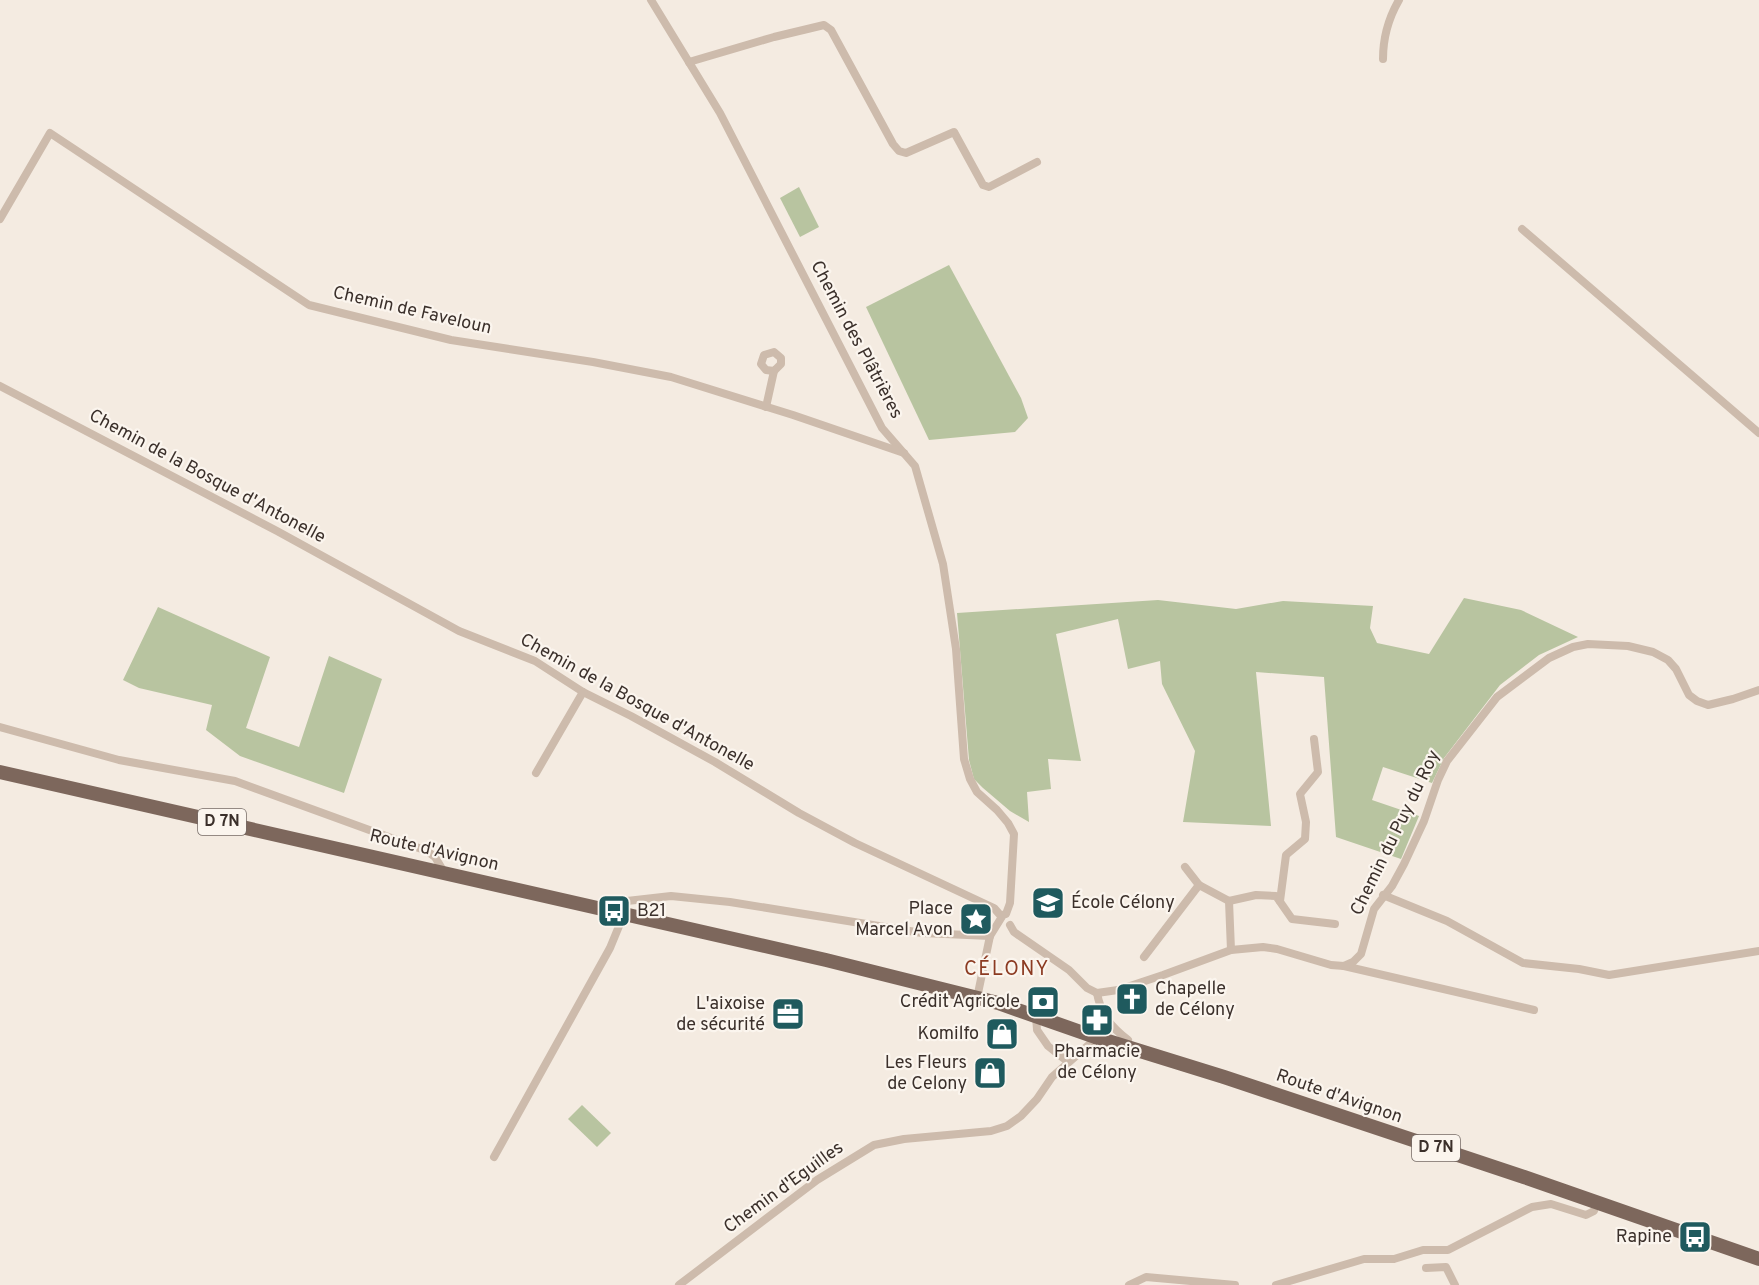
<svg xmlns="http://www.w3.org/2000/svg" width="1759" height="1285" font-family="Overpass,sans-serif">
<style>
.green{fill:#b8c4a0}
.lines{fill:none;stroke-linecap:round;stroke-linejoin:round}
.minor{stroke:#cdbbac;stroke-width:8}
.primary{stroke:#7d675c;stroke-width:14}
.labels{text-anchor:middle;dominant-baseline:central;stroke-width:4.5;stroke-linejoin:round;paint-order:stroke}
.shield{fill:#fbf5ee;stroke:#756b66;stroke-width:1.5}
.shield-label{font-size:16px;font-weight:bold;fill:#3b302b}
.street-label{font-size:18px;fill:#3b302b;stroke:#fbf5ee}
.poi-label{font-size:18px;fill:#3b302b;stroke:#fbf5ee;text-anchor:end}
.neighbourhood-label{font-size:20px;letter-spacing:1.5px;fill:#8c3b22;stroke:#fbf5ee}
</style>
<rect width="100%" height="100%" fill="#f4ebe1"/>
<g class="green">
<path d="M 799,187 L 819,227 L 800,237 L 780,198 Z"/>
<path d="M 949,265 L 1021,398 L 1028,418 L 1015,432 L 929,440 L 866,307 Z"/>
<path d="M 1464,598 L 1521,610 L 1578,637 L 1539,655 L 1500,685 L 1444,758 L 1432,783 L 1383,767 L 1372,800 L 1419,816 L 1401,859 L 1336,837 L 1324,677 L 1256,672 L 1271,826 L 1183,822 L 1195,751 L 1162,684 L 1160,661 L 1128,669 L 1118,619 L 1056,634 L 1081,761 L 1048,759 L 1051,789 L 1027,792 L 1029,822 L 1010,811 L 983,788 L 974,779 L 969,760 L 957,613 L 1158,600 L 1236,609 L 1283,601 L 1373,606 L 1370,628 L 1377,643 L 1429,654 Z"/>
<path d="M 158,607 L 270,657 L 246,728 L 299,747 L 329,656 L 382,679 L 344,793 L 240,756 L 206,730 L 212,705 L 139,688 L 123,680 Z"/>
<path d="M 582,1105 L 611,1133 L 597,1147 L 568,1119 Z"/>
</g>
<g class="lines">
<g class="minor">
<path d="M 651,0 L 720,113 L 882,428 L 915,466 L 943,564 L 956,649 L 964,759 L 970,779 L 977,792 L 997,810 L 1008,823 L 1014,834 L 1010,903 L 1006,914"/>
<path d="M 1383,59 C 1383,37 1388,19 1399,0"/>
<path d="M 689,62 L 774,37 L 824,25 L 831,30 L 893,144 L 899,151 L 906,153 L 954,132 L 983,185 L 989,187 L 1037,162"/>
<path d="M 0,219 L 50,133 L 309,305 L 451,340 L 593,362 L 671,377 L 793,415 L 904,453"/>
<path d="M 1522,229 L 1759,433"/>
<path d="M 774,352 L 781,358 L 781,364 L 774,371 L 766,370 L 761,364 L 764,355 Z"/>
<path d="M 0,386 L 277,531 L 459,631 L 535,661 L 583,692 L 631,716 L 715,762 L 799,813 L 855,843 L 994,908 L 1001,916"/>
<path d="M 766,407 L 774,371"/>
<path d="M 0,727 L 119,760 L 235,781 L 427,851 L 435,857 L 444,872"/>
<path d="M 536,773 L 583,692"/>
<path d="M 1185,867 L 1199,885 L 1229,901 L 1231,950"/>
<path d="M 1383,895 L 1447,921 L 1523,963 L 1579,969 L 1609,975 L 1759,951"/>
<path d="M 1229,901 L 1256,895 L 1276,896 L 1292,919 L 1335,924"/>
<path d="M 1280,901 L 1286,855 L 1305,839 L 1306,822 L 1300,794 L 1318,772 L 1314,739"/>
<path d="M 1010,925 L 1014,932 L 1069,970 L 1087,988 L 1097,993"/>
<path d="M 1144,957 L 1199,885"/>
<path d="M 1344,966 L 1534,1010"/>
<path d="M 1097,993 L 1118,990 L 1163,975 L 1231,950 L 1263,947 L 1277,949 L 1331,965 L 1344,966 L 1353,962 L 1361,954 L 1374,909 L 1392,886 L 1404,864 L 1424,821 L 1438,780 L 1447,761 L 1497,697 L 1549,658 L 1573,647 L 1588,644 L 1628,646 L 1653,652 L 1668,660 L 1676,669 L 1689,695 L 1697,701 L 1708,705 L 1733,699 L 1759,690"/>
<path d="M 1097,993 C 1101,1015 1111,1027 1128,1040"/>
<path d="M 977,998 L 990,936 L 1003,915"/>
<path d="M 1036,1016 L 1037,1030 L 1048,1046 L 1068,1062"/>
<path d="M 494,1157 L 610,948 L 624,914 L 627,901 L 671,896 L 730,902 L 922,933 L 990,936"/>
<path d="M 1426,1268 L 1446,1267 L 1455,1285"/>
<path d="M 679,1285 L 817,1180 L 874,1145 L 904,1139 L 991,1131 L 1007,1126 L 1021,1116 L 1037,1099 L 1052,1077 L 1092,1042 L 1103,1025 L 1104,1016"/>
<path d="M 1129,1285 L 1146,1277 L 1235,1285"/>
<path d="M 1276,1285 L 1364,1259 L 1394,1259 L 1423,1250 L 1448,1250 L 1532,1207 L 1551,1204 L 1586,1215 L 1594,1211 L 1596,1202"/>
</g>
<path class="primary" d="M 0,772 L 826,960 L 998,1003 L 1095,1037 L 1224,1077 L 1524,1177 L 1759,1259"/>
</g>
<defs>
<g id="school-square" transform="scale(1.725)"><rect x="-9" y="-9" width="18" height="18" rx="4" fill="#1f5a5e" stroke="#fbf5ee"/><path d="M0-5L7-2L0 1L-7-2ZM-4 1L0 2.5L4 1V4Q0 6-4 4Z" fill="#fff"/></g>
<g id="bus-square" transform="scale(1.725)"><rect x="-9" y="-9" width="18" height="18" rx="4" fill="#1f5a5e" stroke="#fbf5ee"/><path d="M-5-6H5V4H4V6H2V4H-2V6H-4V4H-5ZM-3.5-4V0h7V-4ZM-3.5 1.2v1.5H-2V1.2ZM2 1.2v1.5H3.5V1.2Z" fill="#fff"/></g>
<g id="sight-square" transform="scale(1.725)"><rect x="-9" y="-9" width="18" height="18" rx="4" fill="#1f5a5e" stroke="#fbf5ee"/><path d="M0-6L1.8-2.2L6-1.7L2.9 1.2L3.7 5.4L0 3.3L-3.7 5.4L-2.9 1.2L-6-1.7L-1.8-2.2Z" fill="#fff"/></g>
<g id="church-square" transform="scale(1.725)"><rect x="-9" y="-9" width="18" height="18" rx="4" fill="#1f5a5e" stroke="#fbf5ee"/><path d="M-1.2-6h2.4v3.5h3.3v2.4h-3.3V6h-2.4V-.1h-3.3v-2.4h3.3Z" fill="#fff"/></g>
<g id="bank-square" transform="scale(1.725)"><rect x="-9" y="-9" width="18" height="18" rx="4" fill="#1f5a5e" stroke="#fbf5ee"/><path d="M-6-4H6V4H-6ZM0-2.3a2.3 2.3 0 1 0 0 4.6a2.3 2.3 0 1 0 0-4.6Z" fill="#fff"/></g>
<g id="office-square" transform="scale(1.725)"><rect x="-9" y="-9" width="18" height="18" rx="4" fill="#1f5a5e" stroke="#fbf5ee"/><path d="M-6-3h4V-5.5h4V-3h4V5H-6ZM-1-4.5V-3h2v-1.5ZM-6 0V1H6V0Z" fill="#fff"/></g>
<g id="pharmacy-square" transform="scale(1.725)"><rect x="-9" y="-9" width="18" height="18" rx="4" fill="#1f5a5e" stroke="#fbf5ee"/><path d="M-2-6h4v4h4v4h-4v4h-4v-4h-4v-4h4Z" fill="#fff"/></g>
<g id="shop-square" transform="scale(1.725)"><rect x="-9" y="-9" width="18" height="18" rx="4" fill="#1f5a5e" stroke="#fbf5ee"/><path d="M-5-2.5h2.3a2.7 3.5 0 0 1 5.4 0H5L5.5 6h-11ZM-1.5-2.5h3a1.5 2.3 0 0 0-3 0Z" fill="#fff"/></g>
</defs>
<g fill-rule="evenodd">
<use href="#school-square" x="1048" y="903"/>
<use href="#bus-square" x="614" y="911"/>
<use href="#sight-square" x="976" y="919"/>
<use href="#church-square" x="1132" y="999"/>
<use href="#bank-square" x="1043" y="1002"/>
<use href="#office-square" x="788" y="1014"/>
<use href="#pharmacy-square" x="1097" y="1020"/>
<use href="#shop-square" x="1002" y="1034"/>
<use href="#shop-square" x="990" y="1073"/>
<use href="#bus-square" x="1695" y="1237"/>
</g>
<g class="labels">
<g class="shield">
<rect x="198" y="809" width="48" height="26" rx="4.5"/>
<rect x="1412" y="1135" width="48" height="26" rx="4.5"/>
</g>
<g class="shield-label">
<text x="222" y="822">D 7N</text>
<text x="1436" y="1148">D 7N</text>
</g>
<g class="street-label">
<text transform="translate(412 311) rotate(13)">Chemin de Faveloun</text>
<text transform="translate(856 340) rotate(62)">Chemin des Plâtrières</text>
<text transform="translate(207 477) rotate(28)">Chemin de la Bosque d'Antonelle</text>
<text transform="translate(637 703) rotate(29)">Chemin de la Bosque d'Antonelle</text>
<text transform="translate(1396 833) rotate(-64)">Chemin du Puy du Roy</text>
<text transform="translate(434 851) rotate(13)">Route d'Avignon</text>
<text transform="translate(1339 1097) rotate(19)">Route d'Avignon</text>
<text transform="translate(784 1188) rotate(-36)">Chemin d'Eguilles</text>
</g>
<g class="poi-label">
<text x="1071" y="903" text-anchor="start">École Célony</text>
<text x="953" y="909">Place<tspan x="953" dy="21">Marcel Avon</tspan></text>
<text x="637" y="911" text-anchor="start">B21</text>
<text x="1155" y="989" text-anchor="start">Chapelle<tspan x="1155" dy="21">de Célony</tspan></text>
<text x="1020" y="1002">Crédit Agricole</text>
<text x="765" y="1004">L'aixoise<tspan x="765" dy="21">de sécurité</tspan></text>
<text x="979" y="1034">Komilfo</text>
<text x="1097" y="1052" text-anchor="middle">Pharmacie<tspan x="1097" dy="21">de Célony</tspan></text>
<text x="967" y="1063">Les Fleurs<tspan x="967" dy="21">de Celony</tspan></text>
<text x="1672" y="1237">Rapine</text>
</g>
<g class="neighbourhood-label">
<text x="1007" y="970">CÉLONY</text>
</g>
</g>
</svg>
